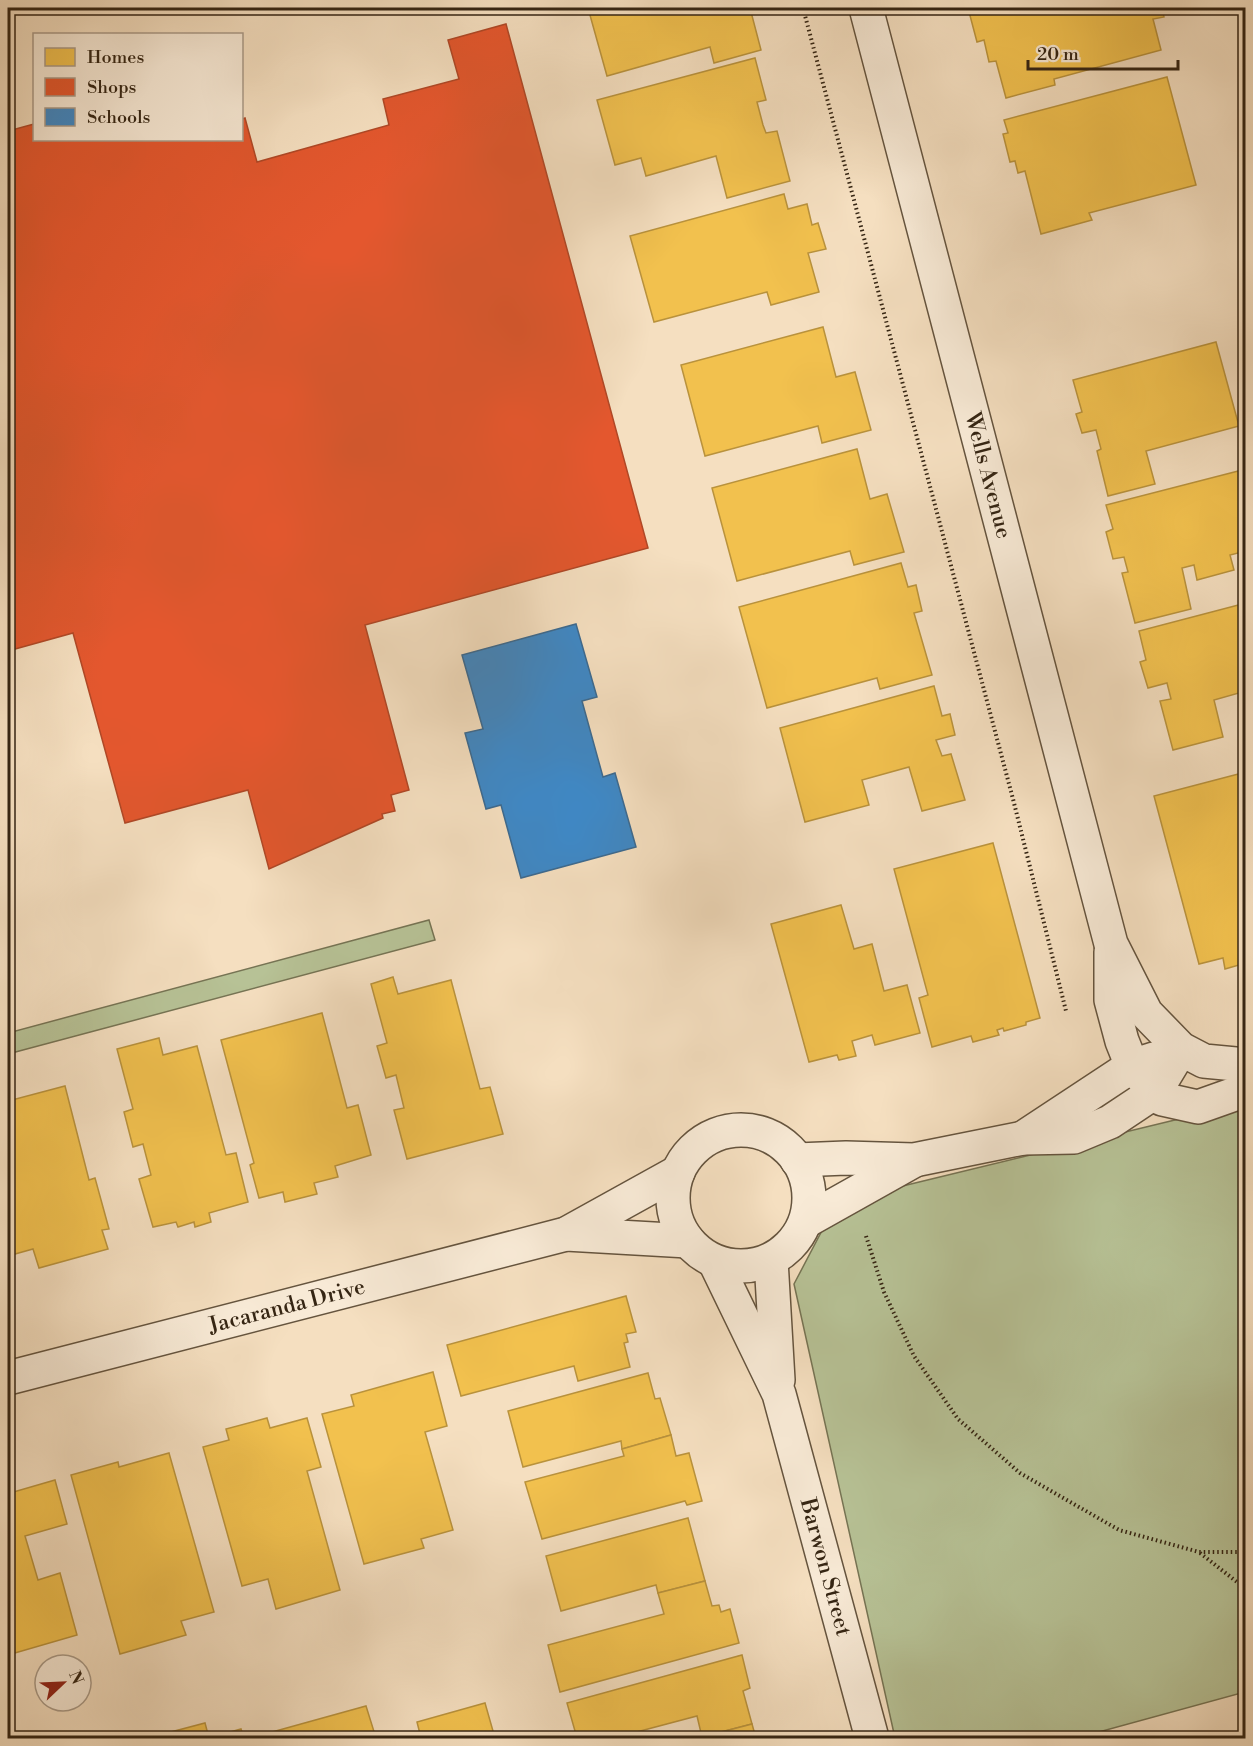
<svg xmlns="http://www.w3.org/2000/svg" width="1253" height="1746" font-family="'Libre Bodoni',serif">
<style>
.green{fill:#b7c296;stroke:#767454;stroke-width:1.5}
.homes{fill:#f2c14e;stroke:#b9923c;stroke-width:1.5}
.shops{fill:#e4572e;stroke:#b04826;stroke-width:1.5}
.schools{fill:#3f88c5;stroke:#3c6a90;stroke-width:1.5}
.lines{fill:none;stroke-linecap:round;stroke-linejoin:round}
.minor-casing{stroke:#65543e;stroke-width:36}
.path{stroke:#352513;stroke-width:4;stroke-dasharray:1.5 3;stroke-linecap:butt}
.minor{stroke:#f8ead6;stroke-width:33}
.labels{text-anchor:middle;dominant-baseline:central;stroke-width:6;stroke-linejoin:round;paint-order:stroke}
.street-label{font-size:22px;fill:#352513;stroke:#f8ead6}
</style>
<rect width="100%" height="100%" fill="#f5dfc0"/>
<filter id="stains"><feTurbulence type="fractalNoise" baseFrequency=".00333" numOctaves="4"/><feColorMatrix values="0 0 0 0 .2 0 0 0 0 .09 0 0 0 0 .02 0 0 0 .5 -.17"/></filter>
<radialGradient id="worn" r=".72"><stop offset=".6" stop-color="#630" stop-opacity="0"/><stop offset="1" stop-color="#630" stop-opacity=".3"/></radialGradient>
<g class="green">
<path d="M 429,920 L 435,940 L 8,1054 L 8,1033 Z"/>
<path d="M 1245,1103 L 1245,1692 L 1077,1738 L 895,1738 L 794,1284 L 837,1202 Z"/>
</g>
<g class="homes">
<path d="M 588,8 L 750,8 L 761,50 L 714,63 L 710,47 L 607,76 Z"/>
<path d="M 968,8 L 1162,8 L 1164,17 L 1153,19 L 1161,50 L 1054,79 L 1055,85 L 1006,98 L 996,61 L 989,62 L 984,40 L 977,42 Z"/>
<path d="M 755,58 L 766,100 L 757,102 L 763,125 L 766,133 L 777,131 L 790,181 L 727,198 L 716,156 L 646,176 L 641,158 L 615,165 L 597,100 Z"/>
<path d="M 1167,77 L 1196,185 L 1089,213 L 1092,220 L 1041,234 L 1025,171 L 1018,173 L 1015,161 L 1010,162 L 1003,134 L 1008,133 L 1004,120 Z"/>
<path d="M 784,194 L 788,209 L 807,204 L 812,225 L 818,223 L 826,249 L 808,253 L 819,292 L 771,305 L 767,292 L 654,322 L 630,236 Z"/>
<path d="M 823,327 L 836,377 L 855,372 L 871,430 L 822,443 L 818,426 L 705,456 L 681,365 Z"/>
<path d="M 1216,342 L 1239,426 L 1146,451 L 1155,484 L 1108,496 L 1097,451 L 1101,449 L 1096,430 L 1082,433 L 1076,414 L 1082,412 L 1073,380 Z"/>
<path d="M 857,449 L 870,499 L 887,494 L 904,552 L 854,565 L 850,551 L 737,581 L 712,488 Z"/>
<path d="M 1246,469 L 1246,551 L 1230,555 L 1234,570 L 1197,580 L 1194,565 L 1182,568 L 1191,609 L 1135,623 L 1122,573 L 1128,572 L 1124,557 L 1113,559 L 1106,532 L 1113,529 L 1106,505 Z"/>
<path d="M 901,563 L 908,587 L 916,585 L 922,611 L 914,613 L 932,675 L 880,689 L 877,678 L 767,708 L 739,607 Z"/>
<path d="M 1246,603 L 1246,691 L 1214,700 L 1223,737 L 1173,750 L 1160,701 L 1171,699 L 1167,683 L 1148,688 L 1140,662 L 1146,660 L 1139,631 Z"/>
<path d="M 934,686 L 942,716 L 950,714 L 955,735 L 936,740 L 942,756 L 951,754 L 965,800 L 922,811 L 909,767 L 862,780 L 869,805 L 805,822 L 780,728 Z"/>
<path d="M 1246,772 L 1246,963 L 1225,969 L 1223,958 L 1199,964 L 1154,796 Z"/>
<path d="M 993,843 L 1040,1018 L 1026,1022 L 1026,1025 L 1004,1031 L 1003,1028 L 997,1030 L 999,1035 L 973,1042 L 971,1036 L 932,1047 L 919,998 L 928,995 L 894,869 Z"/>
<path d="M 841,905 L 854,949 L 872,944 L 884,991 L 907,985 L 920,1033 L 875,1045 L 872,1035 L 852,1041 L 856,1056 L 839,1060 L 837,1055 L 809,1062 L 771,924 Z"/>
<path d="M 393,977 L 398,994 L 451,980 L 480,1089 L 490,1087 L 503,1134 L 407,1159 L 394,1110 L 404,1108 L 396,1075 L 386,1078 L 377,1046 L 387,1043 L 371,984 Z"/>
<path d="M 322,1013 L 347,1108 L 358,1105 L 371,1155 L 335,1166 L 338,1177 L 314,1183 L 317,1194 L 285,1202 L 283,1192 L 259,1198 L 250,1165 L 254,1163 L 221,1040 Z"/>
<path d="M 159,1038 L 163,1055 L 197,1046 L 226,1155 L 236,1153 L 248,1202 L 209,1213 L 211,1222 L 195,1227 L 194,1222 L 178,1227 L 176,1222 L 153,1227 L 139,1179 L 151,1175 L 143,1144 L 133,1147 L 124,1112 L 133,1109 L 117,1049 Z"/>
<path d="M 65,1086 L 89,1180 L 95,1178 L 109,1229 L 102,1230 L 108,1249 L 39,1268 L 33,1249 L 8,1256 L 8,1101 Z"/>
<path d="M 626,1296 L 636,1332 L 626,1334 L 628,1342 L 624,1343 L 630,1367 L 578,1381 L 574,1366 L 461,1396 L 447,1345 Z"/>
<path d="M 433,1372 L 447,1426 L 425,1432 L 453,1530 L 421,1539 L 424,1548 L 364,1564 L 322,1414 L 354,1406 L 351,1395 Z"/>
<path d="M 648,1373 L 655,1399 L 660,1398 L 671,1435 L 622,1449 L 621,1441 L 523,1467 L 508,1411 Z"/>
<path d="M 267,1418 L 270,1428 L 307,1418 L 321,1467 L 307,1471 L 340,1590 L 276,1609 L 268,1579 L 242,1586 L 203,1447 L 229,1440 L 226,1429 Z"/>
<path d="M 671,1435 L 676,1456 L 689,1453 L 702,1501 L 687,1505 L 685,1501 L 542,1539 L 525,1482 L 624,1456 L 622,1449 Z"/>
<path d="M 169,1453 L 214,1612 L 181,1621 L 186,1635 L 120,1654 L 71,1475 L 118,1462 L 119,1467 Z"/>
<path d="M 55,1480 L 67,1524 L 25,1536 L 38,1580 L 60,1573 L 77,1635 L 8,1655 L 8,1503 L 12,1502 L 10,1493 Z"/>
<path d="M 688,1518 L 705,1581 L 658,1593 L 656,1585 L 561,1611 L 546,1556 Z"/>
<path d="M 705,1581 L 712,1606 L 719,1605 L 721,1612 L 730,1609 L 739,1643 L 560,1692 L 548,1645 L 664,1614 L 658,1593 Z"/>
<path d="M 742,1655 L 750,1688 L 743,1691 L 752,1724 L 702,1737 L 697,1716 L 614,1738 L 577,1738 L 567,1703 Z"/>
<path d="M 485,1703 L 495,1738 L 421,1738 L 417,1722 Z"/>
<path d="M 366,1706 L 376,1738 L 274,1738 L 272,1732 Z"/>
<path d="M 205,1723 L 209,1738 L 241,1729 L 244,1738 L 148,1738 Z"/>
<path d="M 752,1724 L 756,1738 L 702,1737 Z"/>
</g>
<path class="shops" d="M 506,24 L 648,548 L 365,625 L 409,790 L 391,795 L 395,811 L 382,814 L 383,818 L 269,869 L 248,790 L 125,823 L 73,633 L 8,651 L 8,131 L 34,124 L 34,140 L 242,140 L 242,119 L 245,118 L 257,162 L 389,125 L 383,99 L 459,79 L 448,40 Z"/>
<path class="schools" d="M 576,624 L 597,697 L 582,701 L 603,777 L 615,773 L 636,847 L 521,878 L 501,805 L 486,809 L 465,733 L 483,729 L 462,655 Z"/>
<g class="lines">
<g class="minor-casing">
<g id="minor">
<path id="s1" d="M 866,8 L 1111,944 L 1146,1013 L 1181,1049 L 1204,1061 L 1246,1065"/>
<path d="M 1111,952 L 1111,1000 L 1122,1041 L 1132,1066 L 1162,1099 L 1198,1107 L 1246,1090"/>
<circle cx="741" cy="1198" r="68"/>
<path d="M 1023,1138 L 1132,1066 L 1154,1059"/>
<path d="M 797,1160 L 846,1158 L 914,1160 L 1023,1138 L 1074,1137 L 1110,1122 L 1155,1092 L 1181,1049"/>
<path d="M 806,1221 L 913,1161"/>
<path d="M 566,1234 L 688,1241"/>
<path d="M 771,1260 L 778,1380"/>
<path id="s2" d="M 715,1262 L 779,1394 L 872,1738"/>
<path id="s3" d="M 8,1378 L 566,1234 L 678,1172"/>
</g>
</g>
<g class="path">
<path d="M 803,8 L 1013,799 L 1066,1011"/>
<path d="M 866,1236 L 884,1292 L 914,1356 L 958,1419 L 1020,1473 L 1119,1530 L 1199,1552 L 1246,1552"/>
<path d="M 1200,1553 L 1246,1589"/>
</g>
<use href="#minor" class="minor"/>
</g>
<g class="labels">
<g class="street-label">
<text stroke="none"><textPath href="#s1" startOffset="483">Wells Avenue</textPath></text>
<text stroke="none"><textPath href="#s3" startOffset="288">Jacaranda Drive</textPath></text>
<text stroke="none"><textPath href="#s2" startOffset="326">Barwon Street</textPath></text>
</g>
</g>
<rect width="1253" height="1746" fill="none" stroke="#f5dfc0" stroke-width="30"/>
<rect x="9" y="9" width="1235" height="1728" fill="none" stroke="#352513" stroke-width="3"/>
<rect x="15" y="15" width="1223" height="1716" fill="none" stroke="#352513" stroke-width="1.5"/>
<rect x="33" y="33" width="210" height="108" fill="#f8ead6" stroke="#aa9b88" stroke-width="1.5"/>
<rect x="45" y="48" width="30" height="18" fill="#f2c14e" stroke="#aa9b88" stroke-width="1.5"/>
<text x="87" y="63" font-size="18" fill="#352513">Homes</text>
<rect x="45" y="78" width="30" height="18" fill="#e4572e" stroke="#aa9b88" stroke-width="1.5"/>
<text x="87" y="93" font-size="18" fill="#352513">Shops</text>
<rect x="45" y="108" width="30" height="18" fill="#3f88c5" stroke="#aa9b88" stroke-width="1.5"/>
<text x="87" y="123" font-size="18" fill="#352513">Schools</text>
<g transform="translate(63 1683) rotate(67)"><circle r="28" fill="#f8ead6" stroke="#aa9b88" stroke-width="1.5"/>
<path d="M0-4.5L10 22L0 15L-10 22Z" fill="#8f2418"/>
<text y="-9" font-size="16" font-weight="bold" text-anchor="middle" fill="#352513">N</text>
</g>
<path d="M1028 60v9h150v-9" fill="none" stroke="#352513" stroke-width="3"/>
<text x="1037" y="60" font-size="18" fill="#352513" stroke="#f8ead6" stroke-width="4.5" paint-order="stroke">20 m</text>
<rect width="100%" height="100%" filter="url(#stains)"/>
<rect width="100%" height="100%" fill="url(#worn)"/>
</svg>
